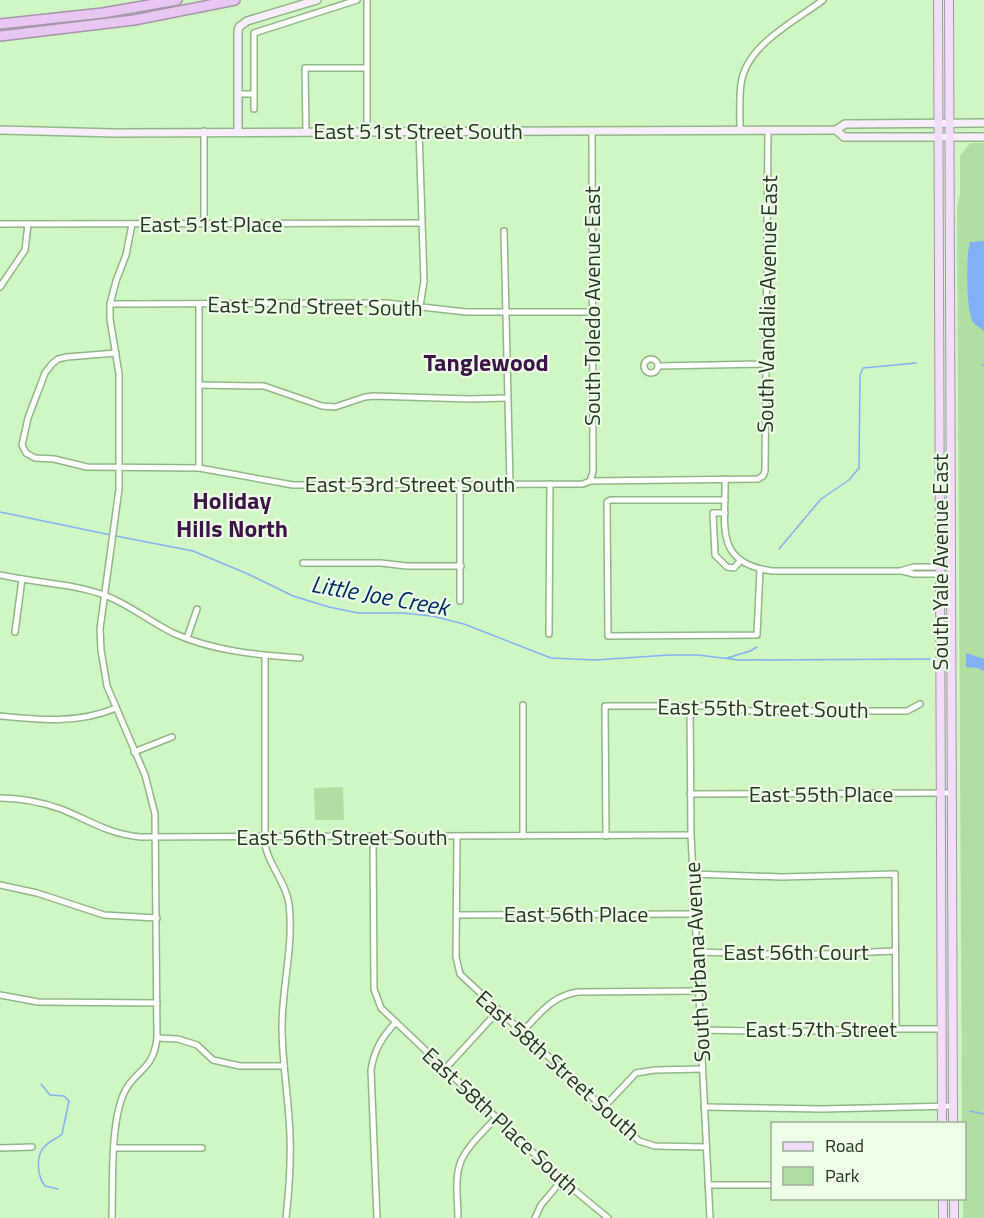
<svg xmlns="http://www.w3.org/2000/svg" width="984" height="1218" font-family="'Titillium Web',sans-serif">
<style>
.green{fill:#b1dfa2}
.water{fill:#82b0f4}
.lines{fill:none;stroke-linecap:round;stroke-linejoin:round}
.stream{stroke:#82b0f4;stroke-width:1.5}
.street-casing{stroke:#91b685;stroke-width:8}
.secondary-casing{stroke:#91b685;stroke-width:10}
.primary-casing{stroke:#a594aa;stroke-width:10}
.highway-casing{stroke:#a594aa;stroke-width:12}
.street{stroke:#fff;stroke-width:5}
.secondary{stroke:#f8eefb;stroke-width:7}
.primary{stroke:#f2ddf8;stroke-width:8}
.highway{stroke:#e9c7f3;stroke-width:9}
.labels{text-anchor:middle;dominant-baseline:central;stroke-width:4.5;stroke-linejoin:round;paint-order:stroke}
.street-label{font-size:22px;fill:#263521;stroke:#edfde8}
.neighbourhood-label{font-size:24px;font-weight:bold;fill:#3d1448;stroke:#edfde8}
.water-label{font-size:24px;font-style:italic;fill:#002a64;stroke:#edfde8}
</style>
<rect width="100%" height="100%" fill="#d0f7c3"/>
<g class="green">
<path d="M 970,143 L 984,143 L 984,1218 L 963,1218 L 964,1124 L 962,1123 L 957,207 L 960,194 L 960,156 Z"/>
<path d="M 343,787 L 344,820 L 315,820 L 314,788 Z"/>
</g>
<g class="water">
<path d="M 984,241 L 984,331 C 981,328 975,325 973,322 C 966,313 966,253 970,242 Z"/>
<path d="M 966,653 L 984,659 L 984,671 L 977,668 L 966,667 Z"/>
</g>
<g class="lines">
<g class="stream">
<path d="M 982,365 L 984,365"/>
<path d="M 0,512 L 111,535"/>
<path d="M 116,536 L 193,551 L 248,574 L 293,596 L 329,607 L 358,613 L 402,613 L 432,616 L 464,624 L 551,658 L 595,660 L 669,655 L 698,655 L 739,660 L 930,659"/>
<path d="M 779,549 L 821,499 L 849,480 L 859,468 L 860,375 L 863,368 L 916,363"/>
<path d="M 727,658 L 750,651 L 757,647"/>
<path d="M 41,1084 L 50,1095 L 64,1096 L 69,1101 L 62,1134 C 57,1139 51,1140 46,1145 C 35,1154 37,1176 45,1186 L 58,1189"/>
<path d="M 970,1111 L 984,1114"/>
</g>
<g class="street-casing">
<g id="street">
<path d="M 238,94 L 254,94"/>
<path d="M 254,109 L 254,33 L 357,0"/>
<path d="M 740,130 C 740,115 739,99 741,84 C 746,45 794,22 823,0"/>
<path d="M 204,131 L 204,224"/>
<path d="M 306,131 L 305,68 L 366,68"/>
<path d="M 367,131 L 367,0"/>
<path d="M 419,131 L 424,281 L 420,306"/>
<path d="M 0,224 L 421,223"/>
<path d="M 504,231 L 510,484"/>
<path d="M 0,287 L 25,250 L 28,224"/>
<path d="M 110,304 L 386,303 L 466,312 L 592,312"/>
<path d="M 199,304 L 199,468"/>
<path d="M 116,353 L 67,357 L 58,359 L 52,364 L 45,373 L 28,418 L 22,445 L 26,453 L 35,458 L 54,459 L 87,467 L 199,468 L 293,485 L 583,484 L 590,481 L 758,479 L 763,476 L 765,471 L 768,130"/>
<circle cx="651" cy="366" r="7"/>
<path d="M 658,366 L 766,364"/>
<path d="M 199,385 L 264,386 L 322,406 L 335,407 L 365,397 L 373,396 L 470,399 L 508,398"/>
<path d="M 725,479 C 726,525 713,563 772,571 L 900,571 L 914,567 L 951,567"/>
<path d="M 590,481 L 593,472 L 592,131"/>
<path d="M 460,484 L 460,601"/>
<path d="M 725,500 L 610,500 L 607,502 L 608,636 L 757,635 L 760,569"/>
<path d="M 725,513 L 713,513 L 715,555 L 727,567 L 734,568 L 740,561"/>
<path d="M 303,563 L 381,563 L 407,566 L 461,566"/>
<path d="M 902,571 L 914,574 L 951,574"/>
<path d="M 0,575 C 35,583 71,583 104,595 C 129,604 150,622 173,633 C 213,651 257,655 300,658"/>
<path d="M 15,632 L 22,579"/>
<path d="M 549,634 L 550,484"/>
<path d="M 187,638 L 197,609"/>
<path d="M 265,656 L 265,845 C 269,866 286,882 289,904 C 294,945 282,986 282,1027 C 282,1063 289,1100 290,1136 C 291,1163 289,1191 286,1218"/>
<path d="M 690,706 L 691,835 L 710,1218"/>
<path d="M 0,716 C 40,720 78,724 116,708"/>
<path d="M 134,752 L 172,737"/>
<path d="M 690,794 L 952,793"/>
<path d="M 0,798 C 21,798 41,802 61,809 C 91,821 108,834 141,837 L 691,835"/>
<path d="M 373,836 L 374,989 L 381,1008 L 562,1180 L 608,1218"/>
<path d="M 457,836 L 456,957 L 460,974 L 639,1141 L 655,1146 L 706,1147"/>
<path d="M 523,836 L 523,705"/>
<path d="M 606,836 L 605,706 L 717,706 L 750,711 L 907,711 L 920,704"/>
<path d="M 693,874 L 782,877 L 895,874 L 896,1029"/>
<path d="M 0,885 L 37,893 L 104,915 L 157,918"/>
<path d="M 457,915 L 695,914"/>
<path d="M 697,952 L 800,955 L 895,951"/>
<path d="M 0,995 L 38,1002 L 157,1003"/>
<path d="M 701,1030 L 793,1032 L 851,1029 L 942,1029"/>
<path d="M 522,1032 C 540,1014 551,996 578,992 L 699,991"/>
<path d="M 157,1038 L 178,1039 L 197,1045 L 213,1060 L 240,1066 L 284,1066"/>
<path d="M 445,1069 L 498,1011"/>
<path d="M 704,1107 L 822,1109 L 953,1106"/>
<path d="M 603,1108 L 636,1073 L 655,1070 L 702,1069"/>
<path d="M 0,1148 L 32,1147"/>
<path d="M 114,1148 L 202,1148"/>
<path d="M 708,1185 L 772,1185"/>
<path d="M 112,1218 C 113,1183 110,1124 124,1093 C 135,1069 153,1072 157,1038 L 155,814 L 145,775 L 107,686 L 101,650 L 100,629 L 119,489 L 119,374 L 110,319 L 110,304 L 116,281 L 126,255 L 132,224"/>
<path d="M 377,1218 L 371,1070 C 374,1050 382,1037 396,1022"/>
<path d="M 458,1218 C 458,1200 454,1178 461,1161 C 468,1145 485,1130 497,1117"/>
<path d="M 535,1218 L 541,1205 L 562,1180"/>
</g>
</g>
<g class="secondary-casing">
<g id="secondary">
<path d="M 0,130 L 114,133 L 836,130 L 845,124 L 984,123"/>
<path d="M 836,130 L 844,137 L 984,137"/>
<path d="M 238,131 L 238,31 L 239,27 L 247,21 L 317,0"/>
</g>
</g>
<g class="primary-casing">
<g id="primary">
<path d="M 938,0 L 942,1124"/>
<path d="M 949,0 L 953,1124"/>
<path d="M 943,1198 L 943,1218"/>
<path d="M 954,1198 L 954,1218"/>
</g>
</g>
<g class="highway-casing">
<g id="highway">
<path d="M 0,24 L 103,13 L 177,0"/>
<path d="M 0,36 L 134,20 L 235,0"/>
</g>
</g>
<use href="#street" class="street"/>
<use href="#secondary" class="secondary"/>
<use href="#primary" class="primary"/>
<use href="#highway" class="highway"/>
</g>
<g class="labels">
<g class="street-label">
<text x="418" y="131">East 51st Street South</text>
<text x="211" y="224">East 51st Place</text>
<text transform="translate(767 304) rotate(-89)">South Vandalia Avenue East</text>
<text transform="translate(315 306) rotate(1)">East 52nd Street South</text>
<text transform="translate(592 306) rotate(-90)">South Toledo Avenue East</text>
<text x="410" y="484">East 53rd Street South</text>
<text transform="translate(940 562) rotate(-90)">South Yale Avenue East</text>
<text transform="translate(763 708) rotate(1)">East 55th Street South</text>
<text x="821" y="794">East 55th Place</text>
<text x="342" y="837">East 56th Street South</text>
<text x="576" y="914">East 56th Place</text>
<text x="796" y="952">East 56th Court</text>
<text transform="translate(697 962) rotate(-93)">South Urbana Avenue</text>
<text x="821" y="1029">East 57th Street</text>
<text transform="translate(558 1065) rotate(42)">East 58th Street South</text>
<text transform="translate(501 1121) rotate(43)">East 58th Place South</text>
</g>
<g class="neighbourhood-label">
<text x="486" y="362">Tanglewood</text>
<text x="232" y="500">Holiday<tspan x="232" dy="28">Hills North</tspan></text>
</g>
<g class="water-label">
<text transform="translate(380 595) rotate(10)">Little Joe Creek</text>
</g>
</g>
<rect x="771" y="1122" width="195" height="78" fill="#edfde8" stroke="#9dad98" stroke-width="1.5"/>
<rect x="783" y="1142" width="30" height="9" fill="#f2ddf8" stroke="#9dad98" stroke-width="1.5"/>
<text x="825" y="1152" font-size="18" fill="#263521">Road</text>
<rect x="783" y="1167" width="30" height="18" fill="#b1dfa2" stroke="#9dad98" stroke-width="1.5"/>
<text x="825" y="1182" font-size="18" fill="#263521">Park</text>
</svg>
